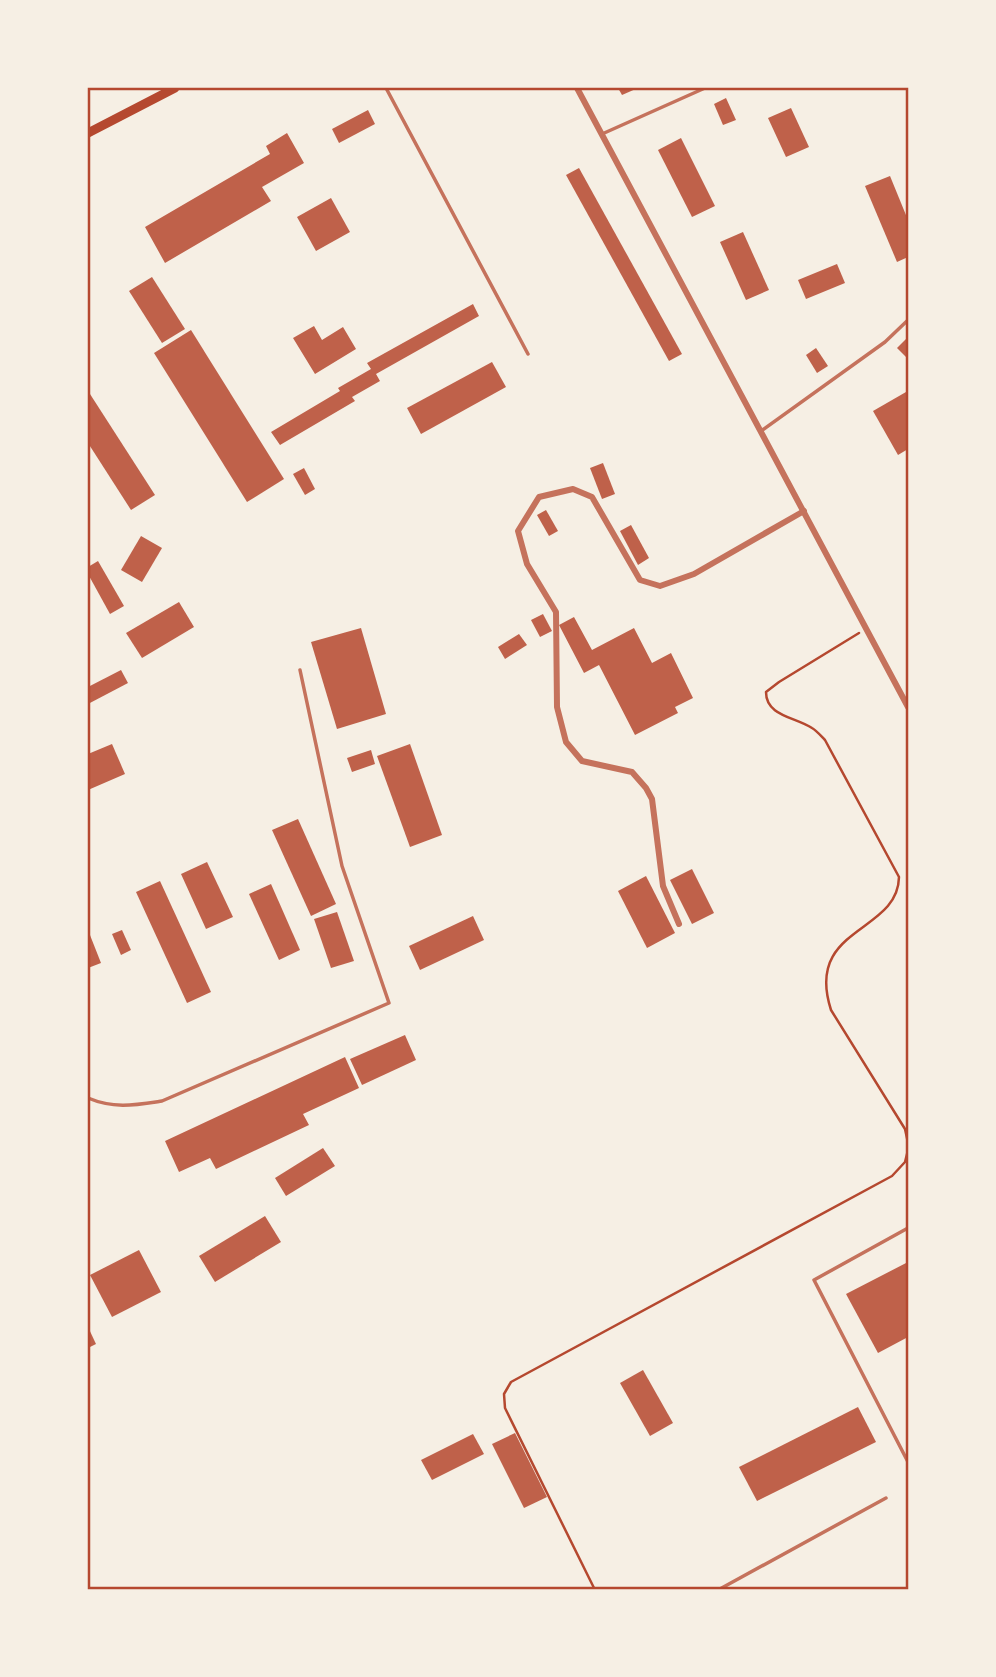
<svg xmlns="http://www.w3.org/2000/svg" width="996" height="1677" font-family="Rubik,sans-serif">
<style>
.building{fill:#bf614a}
.lines{fill:none;stroke-linecap:round;stroke-linejoin:round}
.path{stroke:#b5482f;stroke-width:2.5}
.service{stroke:#c5725c;stroke-width:3.5}
.minor{stroke:#c5725c;stroke-width:6}
.secondary{stroke:#b5482f;stroke-width:9}
.neatline{fill:none;stroke:#b5482f;stroke-width:2.5}
</style>
<rect width="100%" height="100%" fill="#f6efe4"/>
<g class="building">
<path d="M 618,88 L 638,88 L 622,95 Z"/>
<path d="M 726,98 L 736,120 L 723,125 L 714,104 Z"/>
<path d="M 791,108 L 809,147 L 786,157 L 768,118 Z"/>
<path d="M 368,110 L 375,124 L 339,143 L 332,129 Z"/>
<path d="M 287,133 L 304,163 L 262,187 L 271,201 L 165,263 L 145,227 L 270,154 L 266,146 Z"/>
<path d="M 681,138 L 715,206 L 692,217 L 658,150 Z"/>
<path d="M 579,168 L 682,354 L 669,361 L 566,175 Z"/>
<path d="M 890,176 L 908,220 L 908,257 L 897,262 L 865,186 Z"/>
<path d="M 331,198 L 350,232 L 316,251 L 297,217 Z"/>
<path d="M 743,232 L 769,290 L 746,300 L 720,242 Z"/>
<path d="M 837,264 L 845,283 L 806,299 L 798,280 Z"/>
<path d="M 152,277 L 185,329 L 162,343 L 129,291 Z"/>
<path d="M 473,304 L 479,316 L 376,374 L 380,381 L 352,397 L 355,401 L 280,445 L 271,432 L 340,391 L 338,388 L 371,369 L 367,363 Z"/>
<path d="M 314,326 L 322,340 L 343,327 L 356,349 L 315,374 L 293,338 Z"/>
<path d="M 191,330 L 284,479 L 247,502 L 154,353 Z"/>
<path d="M 908,337 L 908,355 L 906,357 L 897,348 Z"/>
<path d="M 816,348 L 828,366 L 817,373 L 806,355 Z"/>
<path d="M 492,362 L 506,387 L 421,434 L 407,408 Z"/>
<path d="M 906,392 L 908,397 L 908,449 L 898,455 L 873,411 Z"/>
<path d="M 90,394 L 155,495 L 131,510 L 88,443 L 88,395 Z"/>
<path d="M 603,463 L 615,494 L 602,499 L 590,468 Z"/>
<path d="M 304,468 L 315,489 L 305,495 L 293,474 Z"/>
<path d="M 546,510 L 558,531 L 549,536 L 537,515 Z"/>
<path d="M 631,525 L 649,558 L 638,565 L 620,531 Z"/>
<path d="M 141,536 L 162,548 L 142,582 L 121,570 Z"/>
<path d="M 98,561 L 124,606 L 110,614 L 88,574 L 88,567 Z"/>
<path d="M 179,602 L 194,627 L 142,658 L 126,633 Z"/>
<path d="M 543,614 L 552,631 L 540,637 L 531,620 Z"/>
<path d="M 574,617 L 592,650 L 634,628 L 652,663 L 671,653 L 693,698 L 675,707 L 678,713 L 635,735 L 599,665 L 584,673 L 559,625 Z"/>
<path d="M 361,628 L 386,714 L 337,729 L 311,642 Z"/>
<path d="M 519,634 L 527,645 L 505,659 L 498,647 Z"/>
<path d="M 121,670 L 128,683 L 88,704 L 88,687 Z"/>
<path d="M 112,744 L 125,774 L 88,790 L 88,754 Z"/>
<path d="M 410,744 L 442,835 L 410,847 L 377,756 Z"/>
<path d="M 371,750 L 375,764 L 352,772 L 347,758 Z"/>
<path d="M 298,819 L 336,904 L 311,916 L 272,830 Z"/>
<path d="M 207,862 L 233,917 L 206,929 L 181,874 Z"/>
<path d="M 692,869 L 714,913 L 692,924 L 670,880 Z"/>
<path d="M 646,876 L 675,933 L 647,948 L 618,891 Z"/>
<path d="M 160,881 L 211,992 L 187,1003 L 136,892 Z"/>
<path d="M 271,884 L 300,950 L 279,960 L 249,894 Z"/>
<path d="M 337,912 L 354,961 L 331,968 L 314,919 Z"/>
<path d="M 473,916 L 484,940 L 420,970 L 409,946 Z"/>
<path d="M 88,930 L 101,963 L 88,968 Z"/>
<path d="M 122,930 L 131,950 L 121,955 L 112,934 Z"/>
<path d="M 405,1035 L 416,1060 L 362,1085 L 350,1059 Z"/>
<path d="M 345,1057 L 359,1088 L 303,1114 L 309,1125 L 216,1169 L 210,1158 L 179,1172 L 165,1141 Z"/>
<path d="M 323,1148 L 335,1166 L 286,1196 L 275,1178 Z"/>
<path d="M 265,1216 L 281,1242 L 215,1282 L 199,1256 Z"/>
<path d="M 139,1250 L 161,1292 L 112,1317 L 90,1275 Z"/>
<path d="M 908,1262 L 908,1337 L 878,1353 L 846,1294 Z"/>
<path d="M 88,1327 L 96,1344 L 88,1348 Z"/>
<path d="M 643,1370 L 673,1423 L 650,1436 L 620,1383 Z"/>
<path d="M 858,1407 L 876,1442 L 757,1501 L 739,1467 Z"/>
<path d="M 515,1433 L 547,1497 L 524,1508 L 492,1444 Z"/>
<path d="M 473,1434 L 484,1454 L 432,1480 L 421,1460 Z"/>
</g>
<g class="lines">
<g class="path">
<path d="M 859,633 L 779,682 L 766,692 C 766,716 795,717 812,728 C 817,731 821,736 825,740 L 899,877 C 898,934 804,926 831,1010 L 905,1129 L 908,1143"/>
<path d="M 595,1590 L 505,1408 L 504,1394 L 511,1382 L 892,1176 L 905,1162 L 908,1150"/>
</g>
<g class="service">
<path d="M 386,88 L 528,354"/>
<path d="M 602,134 L 705,88"/>
<path d="M 761,431 L 885,342 L 908,320"/>
<path d="M 88,1098 C 114,1109 135,1105 162,1101 L 389,1003 L 342,866 L 300,670"/>
<path d="M 908,1228 L 814,1280 L 908,1462"/>
<path d="M 718,1590 L 886,1498"/>
</g>
<g class="minor">
<path d="M 577,88 L 908,707"/>
<path d="M 679,924 L 663,886 L 652,799 L 646,788 L 632,772 L 582,761 L 566,742 L 557,707 L 556,612 L 527,564 L 518,531 L 539,497 L 573,489 L 592,497 L 640,580 L 660,586 L 694,574 L 804,511"/>
</g>
<path class="secondary" d="M 88,133 L 175,88"/>
</g>
<rect width="996" height="1677" fill="none" stroke="#f6efe4" stroke-width="178"/>
<rect x="89" y="89" width="818" height="1499" class="neatline"/>
</svg>
